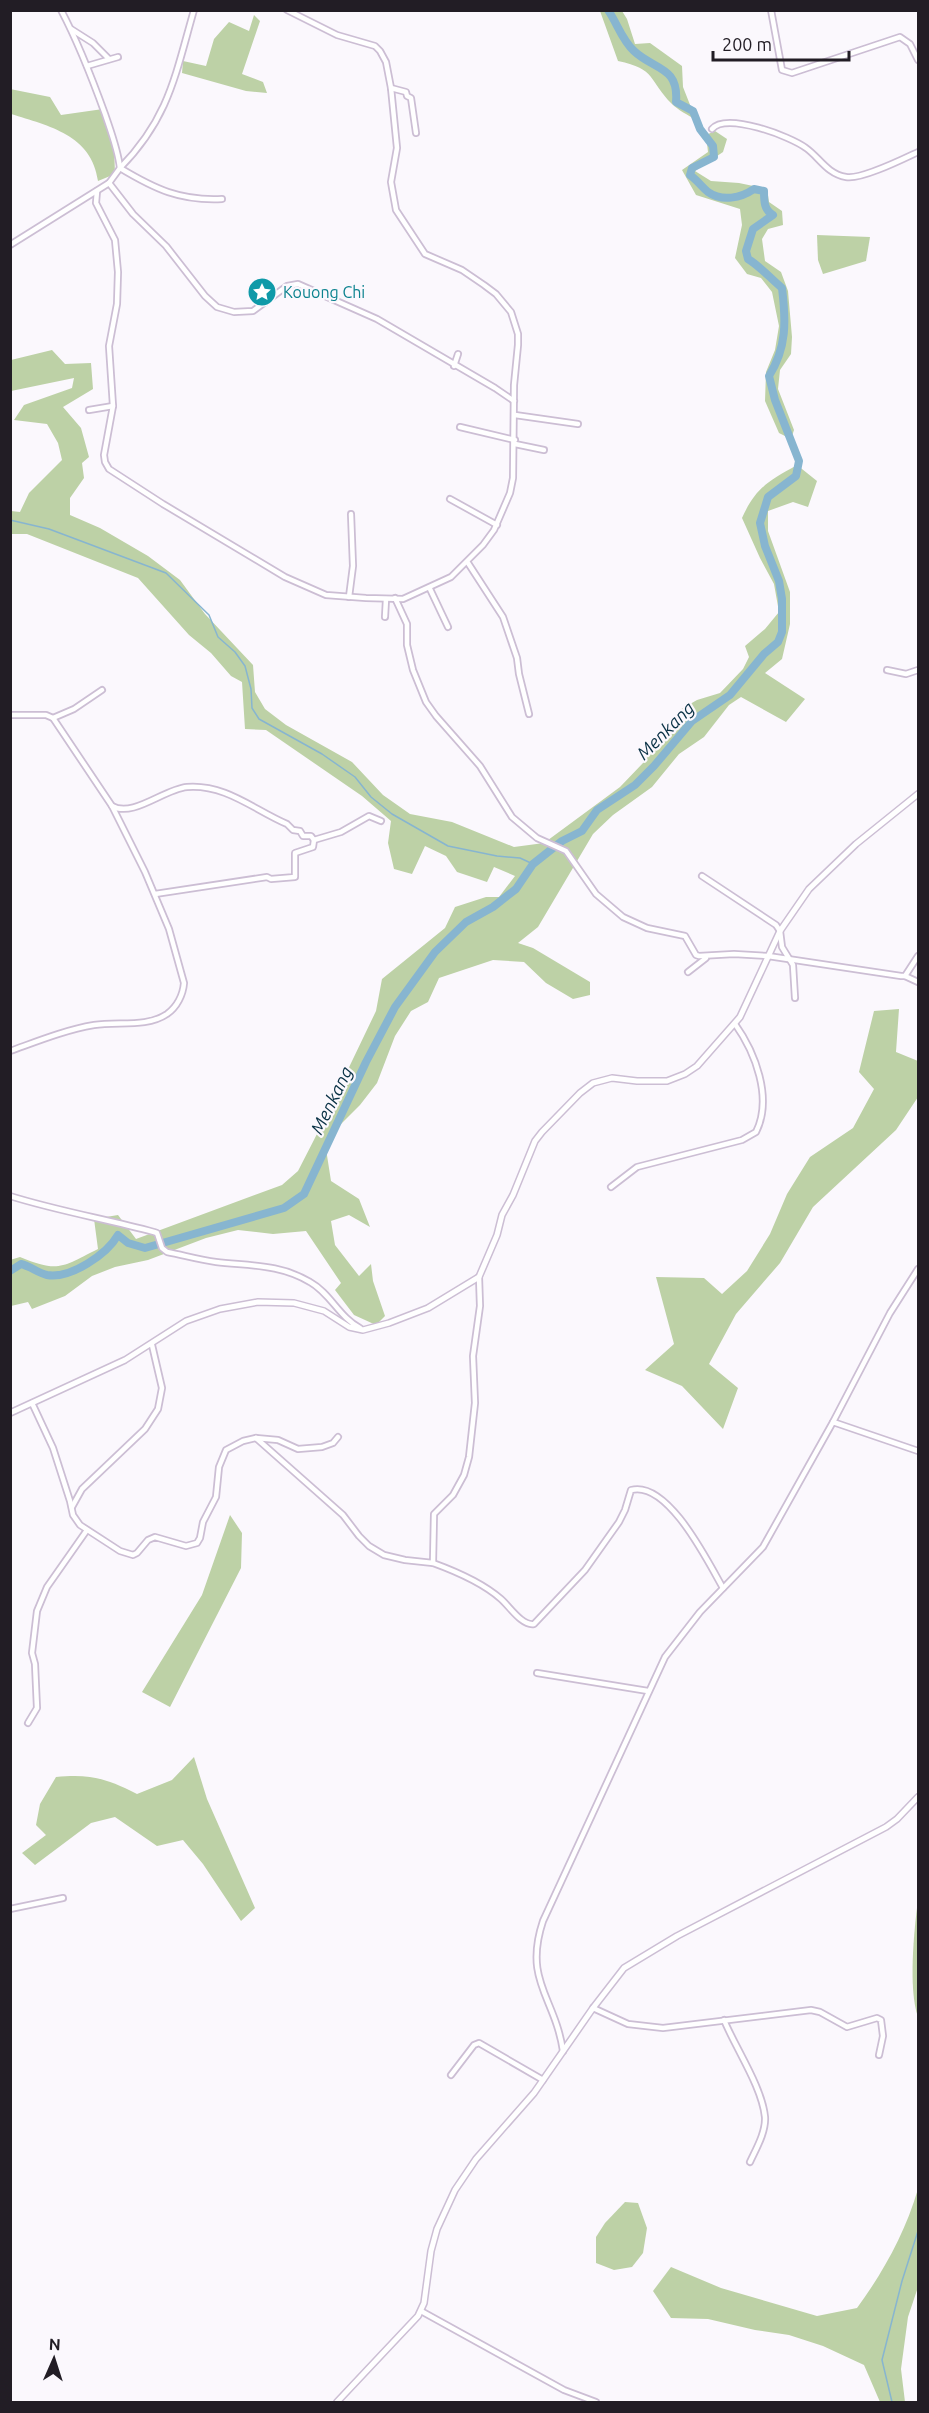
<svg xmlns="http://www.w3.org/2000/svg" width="929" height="2413" font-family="Ubuntu,sans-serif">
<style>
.forest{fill:#bdd1a6}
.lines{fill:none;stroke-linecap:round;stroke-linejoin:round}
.stream{stroke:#87b5d0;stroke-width:1.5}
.river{stroke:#87b5d0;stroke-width:8}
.minor-casing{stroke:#ccbed4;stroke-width:8}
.tertiary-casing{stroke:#ccbed4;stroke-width:8}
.minor{stroke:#fff;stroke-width:4.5}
.tertiary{stroke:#fff;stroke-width:5}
.labels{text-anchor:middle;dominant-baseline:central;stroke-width:4.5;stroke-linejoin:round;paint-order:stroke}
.culture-label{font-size:16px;fill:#0d838f;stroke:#fbf8fd;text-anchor:start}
.water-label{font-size:18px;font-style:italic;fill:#093145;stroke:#fbf8fd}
</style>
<rect width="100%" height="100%" fill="#fbf8fd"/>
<g class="forest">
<path d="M 600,11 L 622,11 L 627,19 L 635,44 L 650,43 L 682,66 L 683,87 L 696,120 C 688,115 678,110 672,104 C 648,80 657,69 618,61 Z"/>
<path d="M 254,15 L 260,21 L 242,74 L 263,82 L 267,93 L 246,91 L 182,73 L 183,61 L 206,66 L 214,39 L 229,22 L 249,31 Z"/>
<path d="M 10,89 L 50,97 L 61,115 L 103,109 L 114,145 L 115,174 L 98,181 C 92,135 49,126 11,114 Z"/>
<path d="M 715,131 L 727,139 L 723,152 L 695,171 L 711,181 L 739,183 L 767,189 L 769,202 L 782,211 L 783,225 L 768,229 L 762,239 L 765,261 L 781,272 L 788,291 L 792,337 L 791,354 L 780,370 L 778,389 L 794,430 L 791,439 L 779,433 L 765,401 L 766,372 L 775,350 L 779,326 L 772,292 L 761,278 L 747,274 L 735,258 L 742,225 L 740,209 L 696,195 L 682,170 L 708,152 L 706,135 Z"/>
<path d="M 817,235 L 870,237 L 866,261 L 823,274 L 818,260 Z"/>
<path d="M 52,350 L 65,364 L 91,363 L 93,389 L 63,407 L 81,428 L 89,457 L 82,463 L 84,478 L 70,498 L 70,515 L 100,528 L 148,556 L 180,580 L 205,614 L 253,665 L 255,692 L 265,709 L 286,725 L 352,762 L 383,795 L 410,814 L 452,822 L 514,847 L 544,843 L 620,787 L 643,763 L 678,711 L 697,700 L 720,693 L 743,669 L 749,657 L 745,646 L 765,629 L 779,612 L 774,584 L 760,558 L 742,518 C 756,487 769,481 797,465 L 817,481 L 808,507 L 793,502 L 768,511 L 768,531 L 790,592 L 790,624 L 782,659 L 765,673 L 805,699 L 786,722 L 741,697 L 729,705 L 704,737 L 679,754 L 652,787 L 613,815 L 593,834 L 538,927 L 518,943 L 533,948 L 590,982 L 590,995 L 573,999 L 546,983 L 524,962 L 493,960 L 439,978 L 428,1002 L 411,1011 L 395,1036 L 377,1083 L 360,1105 L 335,1130 L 326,1149 L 331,1181 L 359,1199 L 370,1227 L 349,1215 L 331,1221 L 335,1245 L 359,1276 L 371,1264 L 373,1281 L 385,1316 L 376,1325 L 354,1315 L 335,1290 L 341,1283 L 306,1231 L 273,1234 L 238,1230 L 206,1238 L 148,1260 L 115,1267 L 92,1276 L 65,1296 L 32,1309 L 28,1302 L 11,1306 L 10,1260 L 20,1257 C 59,1273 62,1267 98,1249 L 94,1219 L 118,1215 L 136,1239 L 282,1185 L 298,1171 L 318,1132 L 376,1011 L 382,979 L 445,928 L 455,907 L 486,897 L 499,897 L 515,876 L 494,867 L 487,882 L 457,872 L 446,856 L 425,846 L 412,874 L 394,869 L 388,843 L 391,821 L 362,796 L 266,730 L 245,729 L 242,682 L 231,676 L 211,653 L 189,635 L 138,578 L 27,534 L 11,534 L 11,511 L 20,512 L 29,493 L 62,460 L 58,443 L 47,424 L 14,420 L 24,405 L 72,388 L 74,378 L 11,391 L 11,360 Z"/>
<path d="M 899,1009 L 896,1052 L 918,1061 L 918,1097 L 896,1130 L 813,1207 L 780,1263 L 736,1314 L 709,1364 L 738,1388 L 723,1429 L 682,1386 L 645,1370 L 674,1344 L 656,1277 L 704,1278 L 722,1294 L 747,1271 L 770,1234 L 787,1194 L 810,1157 L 853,1128 L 874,1089 L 859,1072 L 874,1011 Z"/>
<path d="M 230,1515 L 242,1533 L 241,1568 L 170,1707 L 142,1692 L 202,1595 Z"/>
<path d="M 194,1757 L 207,1799 L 255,1908 L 241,1921 L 203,1864 L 183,1840 L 157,1846 L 115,1817 L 91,1823 L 35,1865 L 22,1853 L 46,1835 L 36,1825 L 40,1804 L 56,1777 C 90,1774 106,1778 137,1794 L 172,1780 Z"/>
<path d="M 918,1900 L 918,2017 C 908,1989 914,1930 918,1900 Z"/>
<path d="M 918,2189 L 918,2287 L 908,2317 L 901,2369 L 905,2402 L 880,2402 L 864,2365 L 823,2346 L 789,2335 L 755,2330 L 708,2319 L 671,2318 L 653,2291 L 671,2267 L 721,2288 L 817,2316 L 857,2308 C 884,2271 905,2233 918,2189 Z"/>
<path d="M 625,2202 L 638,2203 L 647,2228 L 643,2253 L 632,2267 L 614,2270 L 596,2263 L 596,2237 L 605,2223 Z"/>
</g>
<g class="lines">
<g class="stream">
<path d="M 10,520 L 49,529 L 166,573 L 209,615 L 218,637 L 235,652 L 245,666 L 251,689 L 252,708 L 259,719 L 322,754 L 355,777 L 371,797 L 392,814 L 448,846 L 497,856 L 520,858 L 533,864"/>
<path d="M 892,2402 L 882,2360 L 902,2281 L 918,2231"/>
</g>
<path class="river" d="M 10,1271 L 21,1264 C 30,1266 38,1273 47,1275 C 71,1279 107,1254 118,1235 L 128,1243 L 145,1248 L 284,1208 L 304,1194 L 366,1062 L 395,1007 L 435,952 L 466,922 L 493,907 L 516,889 L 533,864 L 562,841 L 582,831 L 597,810 L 635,785 L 654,766 L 692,721 L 730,695 L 764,654 L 778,642 L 782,632 L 782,599 L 779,581 L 765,546 L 760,523 L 768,497 L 796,476 L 799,461 L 775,400 L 769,376 C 787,347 786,321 782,288 C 770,278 761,267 748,259 L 746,251 L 753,229 L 773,215 C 764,210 764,201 764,191 L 754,189 C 741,198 722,202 708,192 C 702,187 698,181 690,175 L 692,168 L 714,157 L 713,146 L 700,129 L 693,111 L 676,102 C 679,66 654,70 634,51 C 622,40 617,23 608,10"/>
<g class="minor-casing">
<g id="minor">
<path d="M 194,10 C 175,76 169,118 120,168 C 155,189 180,201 222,199"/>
<path d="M 771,10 L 782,70 L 792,73 L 900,37 L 910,44 L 918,60"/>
<path d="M 71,29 L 93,43 L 109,59"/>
<path d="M 87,66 L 118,57"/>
<path d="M 391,88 L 406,92 L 407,96 L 411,98 L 416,133"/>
<path d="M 712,129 C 726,112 790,136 806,148 C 819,157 827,174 846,177 C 861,180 903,159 918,152"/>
<path d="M 109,183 L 133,214 L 166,246 L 205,296 L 217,307 L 234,312 L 253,311 L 287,286 L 298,284 L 377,319 L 495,388 L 514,401"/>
<path d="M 97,191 L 96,203 L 115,240 L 118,272 L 117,304 L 109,346 L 113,406 L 104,455 L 105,462 L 109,469 L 163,504 L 285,577 L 326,595 L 366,598 L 403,599 L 451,577 L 483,545 L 494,530 L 510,493 L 513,478 L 514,385 L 518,345 L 518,334 L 511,312 L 496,294 L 484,285 L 462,270 L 425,254 L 396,210 L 391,182 L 397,148 L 391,88 L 386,62 L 380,51 L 375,46 L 337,35 L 287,10"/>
<path d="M 10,245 L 109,183 L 120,168 C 118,150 111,132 105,114 C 92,78 79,44 61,10"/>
<path d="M 454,366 L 458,354"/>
<path d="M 89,410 L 113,406"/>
<path d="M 515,415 L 578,424"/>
<path d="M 460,427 L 515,440"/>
<path d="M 515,444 L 544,450"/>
<path d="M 450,499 L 497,525"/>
<path d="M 468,563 L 503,617 L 517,658 L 519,674 L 529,714"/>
<path d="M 430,589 L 448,627"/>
<path d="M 349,597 L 353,566 L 351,514"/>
<path d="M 395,598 L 407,624 L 407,645 L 413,670 L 426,702 L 436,716 L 480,766 L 512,817 L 537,838 L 566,851 L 596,894 L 623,917 L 647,928 L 685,936 L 696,955 L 699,956 L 734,954 L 768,956 L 901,976 L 905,976 L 918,956"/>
<path d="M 385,617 L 386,599"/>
<path d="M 887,670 L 906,674 L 918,670"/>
<path d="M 10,715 L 46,715 L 53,718 L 112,806 L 145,872 L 169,929 L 184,983 C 183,995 177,1007 167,1014 C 146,1028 118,1021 94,1025 C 65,1030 38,1041 10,1051"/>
<path d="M 53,718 L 74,709 L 102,690"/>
<path d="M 112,806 C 133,818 164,789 187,787 C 226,784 254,810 287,824 L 293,830 L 300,831 L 303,836 L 311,836 L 314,840 L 341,832 L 369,816 L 381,821"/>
<path d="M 702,876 L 776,925 L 780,931 L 782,947 L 793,965 L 795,998"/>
<path d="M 155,894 L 267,877 L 271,879 L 295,877 L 295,853 L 313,847 L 314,840"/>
<path d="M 688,972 L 706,958"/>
<path d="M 905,976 L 918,982"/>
<path d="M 611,1187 L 637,1167 L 742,1140 L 756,1132 C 773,1098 755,1052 735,1024"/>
<path d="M 10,1196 C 58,1211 106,1219 154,1232 L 157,1233 L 162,1248 L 167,1252 C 183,1255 200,1260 216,1262 C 250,1266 280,1264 310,1282 C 330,1293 340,1318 360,1328"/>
<path d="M 32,1403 L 53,1448 L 70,1501 L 73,1515 L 80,1525 L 120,1551 L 133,1555 L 137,1553 L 148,1540 L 155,1537 L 186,1546 L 197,1543 L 200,1538 L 203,1522 L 216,1497 L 219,1467 L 226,1450 L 243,1441 L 256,1438 L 278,1440 L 298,1449 L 322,1447 L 333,1443 L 338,1437"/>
<path d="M 833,1422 L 918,1451"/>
<path d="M 256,1438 L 343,1515 L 359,1536 L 369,1546 L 384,1555 L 405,1560 L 433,1563 L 434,1514 L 453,1495 L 464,1475 L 469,1457 L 475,1403 L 473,1356 L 480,1306 L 479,1277"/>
<path d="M 72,1507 L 82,1489 L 145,1429 L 158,1409 L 162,1388 L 152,1345"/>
<path d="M 433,1563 C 455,1571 484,1584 501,1599 C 510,1607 522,1626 534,1624 L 585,1570 L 619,1522 L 625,1510 L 631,1490 C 668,1480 708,1562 723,1588"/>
<path d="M 537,1673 L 648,1691"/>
<path d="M 28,1723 L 37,1708 L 35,1664 L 32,1653 L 37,1611 L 47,1587 L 87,1530"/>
<path d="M 10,1909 L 63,1898"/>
<path d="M 593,2008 L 628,2024 L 663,2028 L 811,2010 L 820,2012 L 847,2027 L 877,2018 L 881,2020 L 883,2036 L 879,2055"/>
<path d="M 724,2020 C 736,2049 762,2087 765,2117 C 766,2132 756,2149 750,2162"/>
<path d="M 563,2051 C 555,1997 523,1981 543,1921 L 665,1657 L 700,1612 L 763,1547 L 833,1422 L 890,1313 L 918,1269"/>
<path d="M 451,2075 L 474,2045 L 479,2043 L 543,2080"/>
<path d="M 421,2311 L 564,2390 L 596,2402"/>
</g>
</g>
<g class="tertiary-casing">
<g id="tertiary">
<path d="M 10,1413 L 125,1360 L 186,1321 L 220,1309 L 258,1302 L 294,1303 L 324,1311 L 349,1327 L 363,1330 L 389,1323 L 428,1308 L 479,1277 L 497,1235 L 502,1215 L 513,1195 L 535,1141 L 542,1132 L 580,1093 L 593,1083 L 612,1078 L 637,1081 L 667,1081 L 685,1074 L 697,1066 L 740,1017 L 780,931 L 809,889 L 856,844 L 918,794"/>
<path d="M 337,2402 L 418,2316 L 424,2303 L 431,2251 L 437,2229 L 455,2190 L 476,2159 L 534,2093 L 593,2008 L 624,1968 L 677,1936 L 886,1827 L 897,1819 L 918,1797"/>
</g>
</g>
<use href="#minor" class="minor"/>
<use href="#tertiary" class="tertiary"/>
</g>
<defs>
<g id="sight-disc" transform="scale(1.5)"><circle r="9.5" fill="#0f9aa8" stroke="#fbf8fd"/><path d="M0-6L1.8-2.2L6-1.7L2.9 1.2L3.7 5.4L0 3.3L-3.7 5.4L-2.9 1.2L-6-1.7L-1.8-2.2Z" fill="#fff"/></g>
</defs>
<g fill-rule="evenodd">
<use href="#sight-disc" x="262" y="292"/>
</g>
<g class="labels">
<g class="culture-label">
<text x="283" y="292">Kouong Chi</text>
</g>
<g class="water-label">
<text transform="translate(665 730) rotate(-45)">Menkang</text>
<text transform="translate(331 1100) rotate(-64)">Menkang</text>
</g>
</g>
<rect width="929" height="2413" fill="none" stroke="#221d25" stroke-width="24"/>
<g transform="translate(54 2359) rotate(3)" stroke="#fbf8fd" stroke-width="4.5" paint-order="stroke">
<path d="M0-4.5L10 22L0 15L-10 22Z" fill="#221d25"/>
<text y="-9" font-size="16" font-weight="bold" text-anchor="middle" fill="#221d25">N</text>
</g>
<path d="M713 51v9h136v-9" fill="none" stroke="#221d25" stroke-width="3"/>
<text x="722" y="51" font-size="18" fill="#221d25" stroke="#fbf8fd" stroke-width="4.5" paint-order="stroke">200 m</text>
</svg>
